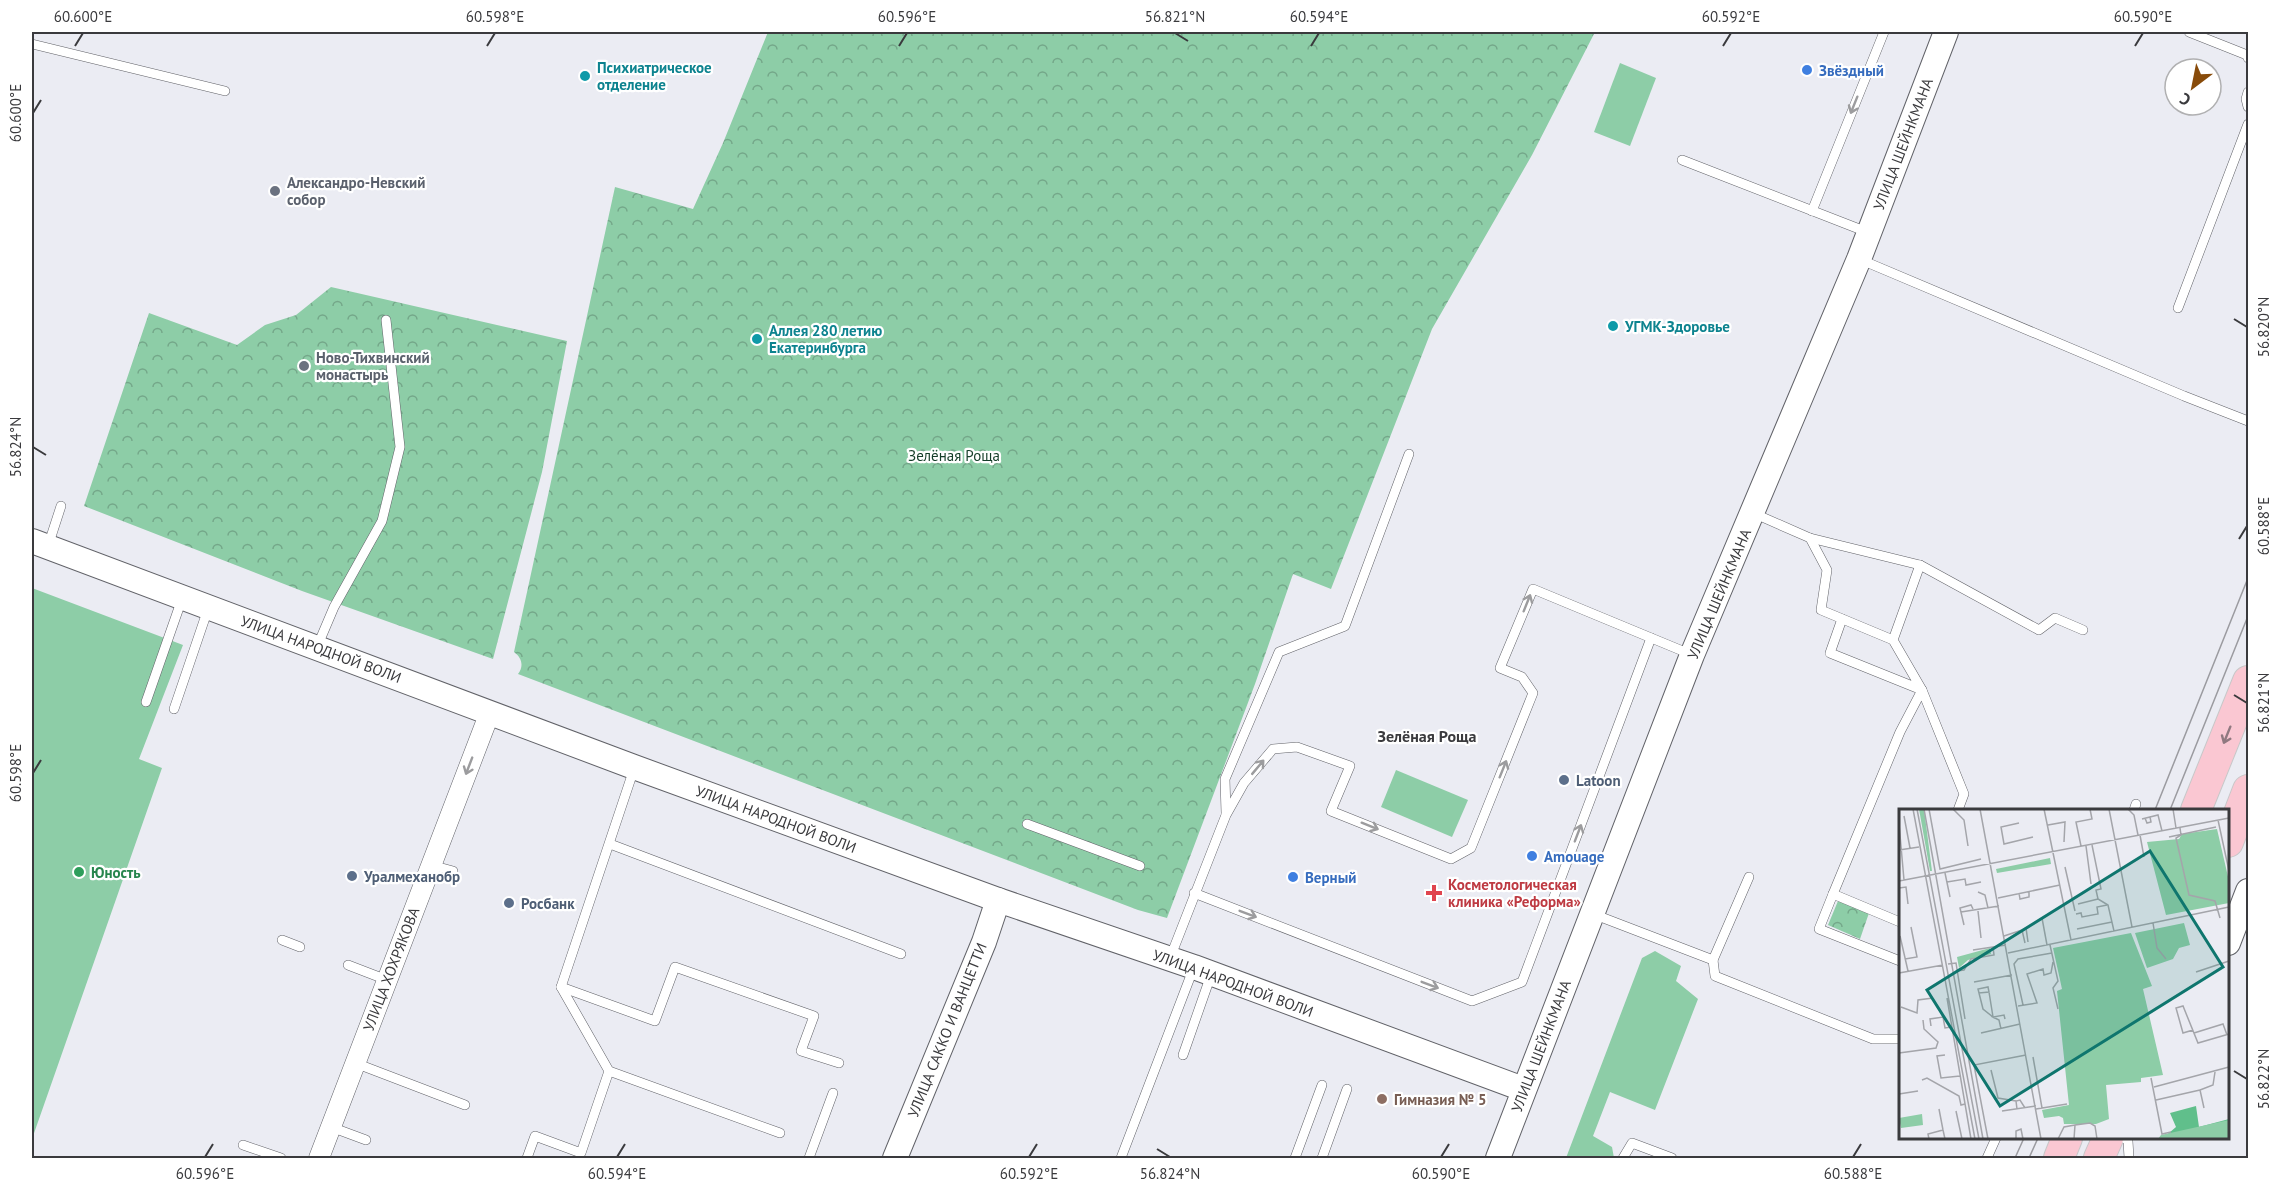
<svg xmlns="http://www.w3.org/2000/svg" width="2280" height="1190" font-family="'PT Sans',sans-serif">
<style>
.green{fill:#8dcda7}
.park{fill:url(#park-crowns)}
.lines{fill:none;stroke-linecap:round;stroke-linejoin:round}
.service-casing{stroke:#616268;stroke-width:10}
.minor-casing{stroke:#616268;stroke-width:21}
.tertiary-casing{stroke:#616268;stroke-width:26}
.primary-casing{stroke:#c8c8c9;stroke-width:32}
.service{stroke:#fff;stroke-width:9}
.minor{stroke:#fff;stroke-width:20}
.tertiary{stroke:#fff;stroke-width:24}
.primary{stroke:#fac7d2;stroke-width:30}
.tram{stroke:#9b9ba0;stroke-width:1.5}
.oneway{stroke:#9c9c9e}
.oneway2{stroke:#907980}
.ticks{fill:none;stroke:#3a3a3d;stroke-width:2}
.shop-dot{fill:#3f7fe0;stroke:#fff;stroke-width:2}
.culture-dot{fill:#0f9aa8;stroke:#fff;stroke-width:2}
.worship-dot{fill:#6b7280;stroke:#fff;stroke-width:2}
.service-dot{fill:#5c6f8a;stroke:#fff;stroke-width:2}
.leisure-dot{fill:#2e9e5b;stroke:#fff;stroke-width:2}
.health-dot{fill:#e0444e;stroke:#fff;stroke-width:2}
.education-dot{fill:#8d6e63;stroke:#fff;stroke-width:2}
.labels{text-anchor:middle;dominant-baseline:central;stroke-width:4.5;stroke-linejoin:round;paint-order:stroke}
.culture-label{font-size:15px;font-weight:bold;fill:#0d838f;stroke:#fff;text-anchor:start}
.shop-label{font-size:15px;font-weight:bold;fill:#366cbe;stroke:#fff;text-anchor:start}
.street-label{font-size:15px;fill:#3a3a3d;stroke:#fff}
.worship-label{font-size:15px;font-weight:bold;fill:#5b616d;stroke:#fff;text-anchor:start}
.park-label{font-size:15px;fill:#143d28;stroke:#fff}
.service-label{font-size:15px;font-weight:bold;fill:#4e5e75;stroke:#fff;text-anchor:start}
.leisure-label{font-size:15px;font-weight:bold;fill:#27864d;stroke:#fff;text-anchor:start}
.health-label{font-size:15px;font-weight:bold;fill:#be3a42;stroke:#fff;text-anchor:start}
.education-label{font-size:15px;font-weight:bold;fill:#785e54;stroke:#fff;text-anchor:start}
.neighbourhood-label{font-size:16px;font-weight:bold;fill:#3a3a3d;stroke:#fff}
.inset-road{fill:none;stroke:#a4a5aa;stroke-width:1.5}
.view{fill:#0f766e;fill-opacity:0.15;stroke:#0f766e;stroke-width:3}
.inset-edge{fill:none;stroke:#3a3a3d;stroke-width:3}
.neatline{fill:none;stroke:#3a3a3d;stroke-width:2}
.ticks-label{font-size:15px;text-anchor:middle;fill:#3a3a3d}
</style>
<defs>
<pattern id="park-crowns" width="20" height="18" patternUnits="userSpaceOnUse" patternTransform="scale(1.5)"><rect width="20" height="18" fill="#8dcda7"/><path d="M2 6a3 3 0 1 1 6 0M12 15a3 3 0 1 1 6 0" fill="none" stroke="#74a789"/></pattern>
</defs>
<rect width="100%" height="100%" fill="#ebecf3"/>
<g class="green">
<path d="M 1620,63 L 1656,78 L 1630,146 L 1594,132 Z"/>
<path d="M 32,588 L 183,645 L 139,759 L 162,768 L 32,1139 Z"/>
<path d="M 1396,770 L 1468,800 L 1452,837 L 1381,807 Z"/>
<path d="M 1655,951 L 1681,966 L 1676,981 L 1698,999 L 1655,1110 L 1610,1092 L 1593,1136 L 1612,1147 L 1614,1158 L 1566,1158 L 1642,958 Z"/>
</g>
<g class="park">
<path d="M 768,32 L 1595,32 L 1532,155 L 1432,329 L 1331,589 L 1293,574 L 1255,684 L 1167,918 L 1138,910 L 518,674 C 524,666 522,658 514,652 L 615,187 L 693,209 L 723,143 Z"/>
<path d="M 331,287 L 567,341 L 542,472 L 493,659 L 302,591 L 84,506 L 149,313 L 237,345 L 265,325 L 296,315 Z"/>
<path d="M 1838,901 L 1869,913 L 1860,939 L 1828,925 Z"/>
</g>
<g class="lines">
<g class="service-casing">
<g id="service">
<path d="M 2189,32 L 2247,55 L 2248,58"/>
<path d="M 32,44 L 225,91"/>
<path d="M 2248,92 L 2246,99 L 2248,107"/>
<path d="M 1682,160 L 1867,232"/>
<path d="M 1812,211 L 1884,32"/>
<path d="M 1859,259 L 2184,396 L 2248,421"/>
<path d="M 2178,308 L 2248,124"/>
<path d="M 1753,513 L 1810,538 L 1920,565 L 2039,630 L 2055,618 L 2083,630"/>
<path d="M 1810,538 L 1827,570 L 1821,610 L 1893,640"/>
<path d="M 48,546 L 61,506"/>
<path d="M 1842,619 L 1830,653 L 1922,690 L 1893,640 L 1920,565"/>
<path d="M 317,647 L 334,607 L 382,521 L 400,447 L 386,320"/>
<path d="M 146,702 L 182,599"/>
<path d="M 174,709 L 208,609"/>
<path d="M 2134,810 L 2136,804"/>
<path d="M 1226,813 L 1225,779 L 1279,652 L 1345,626 L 1409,454"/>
<path d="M 1027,824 L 1140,866"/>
<path d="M 610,844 L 901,954"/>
<path d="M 431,865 L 453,871"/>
<path d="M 1194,893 L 1472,1001 L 1522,982 L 1651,638"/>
<path d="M 1833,894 L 1900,732 L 1922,690 L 1964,794 L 1958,810"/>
<path d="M 1593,914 L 1713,960 L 1715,976 L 1873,1039 L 1900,1039"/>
<path d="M 1900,922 L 1833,894 L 1819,929 L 1900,961"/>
<path d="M 282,940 L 300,947"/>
<path d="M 1170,958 L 1226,815 L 1244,783 L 1273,749 L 1297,747 L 1350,766 L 1331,811 L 1451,859 L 1471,848 L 1533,693 L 1522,677 L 1500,668 L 1533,589 L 1690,654"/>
<path d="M 1713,960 L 1749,877"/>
<path d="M 348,965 L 387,980"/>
<path d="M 561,987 L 655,1021 L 675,967 L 814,1016 L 801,1051 L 839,1063"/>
<path d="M 1183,1055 L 1211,975"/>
<path d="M 355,1063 L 465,1105"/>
<path d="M 609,1071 L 780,1133"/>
<path d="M 331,1127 L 366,1140"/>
<path d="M 2124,1138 L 2128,1141 L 2129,1158"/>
<path d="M 243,1145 L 281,1158"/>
<path d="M 527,1158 L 535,1136 L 581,1153 L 609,1071 L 561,987 L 634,769"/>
<path d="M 809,1158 L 833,1093"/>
<path d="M 1121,1158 L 1194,967"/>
<path d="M 1295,1158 L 1322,1085"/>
<path d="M 1322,1158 L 1347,1089"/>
<path d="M 1623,1158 L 1632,1143 L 1672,1158"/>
<path d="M 1987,1158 L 1996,1138"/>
</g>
</g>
<g class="minor-casing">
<path id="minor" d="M 319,1158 L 490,712"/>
</g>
<g class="tertiary-casing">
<g id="tertiary">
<path d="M 32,541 L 634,767 L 998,900 L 1194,967 L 1523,1089"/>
<path d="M 2228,943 L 2248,891"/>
<path d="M 895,1158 L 984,942 L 998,900"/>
<path d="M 1498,1158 L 1692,655 L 1859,259 L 1946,32"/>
</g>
</g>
<g class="primary-casing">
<g id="primary">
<path d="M 2196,810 L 2248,681"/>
<path d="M 2228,842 L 2248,790"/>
<path d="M 2059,1158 L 2067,1138"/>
<path d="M 2099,1158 L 2108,1138"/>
</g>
</g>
<use href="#service" class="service"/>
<use href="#minor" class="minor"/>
<use href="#tertiary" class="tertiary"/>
<use href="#primary" class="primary"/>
<g class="tram">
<path d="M 2155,810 L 2248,578"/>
<path d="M 2170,810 L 2248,616"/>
<path d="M 2015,1158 L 2024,1138"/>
<path d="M 2029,1158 L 2038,1138"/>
</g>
</g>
<defs><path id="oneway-shaft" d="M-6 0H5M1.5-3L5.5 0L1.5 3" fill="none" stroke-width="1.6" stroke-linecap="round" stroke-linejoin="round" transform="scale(1.5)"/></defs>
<g class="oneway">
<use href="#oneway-shaft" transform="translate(1854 105) rotate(112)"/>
<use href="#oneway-shaft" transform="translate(1527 603) rotate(-68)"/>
<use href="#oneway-shaft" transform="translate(469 766) rotate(111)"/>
<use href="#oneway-shaft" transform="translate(1258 767) rotate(-50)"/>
<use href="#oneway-shaft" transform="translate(1503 769) rotate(-68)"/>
<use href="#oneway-shaft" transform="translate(1370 826) rotate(22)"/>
<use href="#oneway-shaft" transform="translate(1578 833) rotate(-69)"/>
<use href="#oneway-shaft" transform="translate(1248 914) rotate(21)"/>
<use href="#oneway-shaft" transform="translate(1430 985) rotate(21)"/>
</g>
<use class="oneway2" href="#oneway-shaft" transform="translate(2227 735) rotate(112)"/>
<path class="ticks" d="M 1175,33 L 1188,41M 75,46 L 83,33M 487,46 L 495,33M 899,46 L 907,33M 1311,46 L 1319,33M 1723,46 L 1731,33M 2135,46 L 2143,33M 33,113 L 41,100M 2234,319 L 2247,327M 33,447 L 46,455M 2239,539 L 2247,526M 2234,695 L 2247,703M 33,773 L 41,760M 2234,1071 L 2247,1079M 1157,1149 L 1170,1157M 205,1157 L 213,1144M 617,1157 L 625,1144M 1029,1157 L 1037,1144M 1441,1157 L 1449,1144M 1853,1157 L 1861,1144"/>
<g class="shop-dot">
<circle cx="1807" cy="70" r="6"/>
<circle cx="1532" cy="856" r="6"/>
<circle cx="1293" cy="877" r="6"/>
</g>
<g class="culture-dot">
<circle cx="585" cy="76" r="6"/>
<circle cx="1613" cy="326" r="6"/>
<circle cx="757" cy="339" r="6"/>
</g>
<g class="worship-dot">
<circle cx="275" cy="191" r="6"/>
<circle cx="304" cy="366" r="6"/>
</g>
<g class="service-dot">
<circle cx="1564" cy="780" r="6"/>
<circle cx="352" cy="876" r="6"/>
<circle cx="509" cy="903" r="6"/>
</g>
<circle class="leisure-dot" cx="79" cy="872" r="6"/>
<path class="health-dot" d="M1431 884h6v6h6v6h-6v6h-6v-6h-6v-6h6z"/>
<circle class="education-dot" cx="1382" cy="1099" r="6"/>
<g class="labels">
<g class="culture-label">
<text x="597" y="67">Психиатрическое<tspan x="597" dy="17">отделение</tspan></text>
<text x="1625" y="326">УГМК-Здоровье</text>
<text x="769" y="330">Аллея 280 летию<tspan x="769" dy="17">Екатеринбурга</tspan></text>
</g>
<g class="shop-label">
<text x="1819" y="70">Звёздный</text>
<text x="1544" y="856">Amouage</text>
<text x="1305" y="877">Верный</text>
</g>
<g class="street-label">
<text transform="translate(1903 144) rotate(-69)">УЛИЦА ШЕЙНКМАНА</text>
<text transform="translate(1719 594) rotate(-67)">УЛИЦА ШЕЙНКМАНА</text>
<text transform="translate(321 649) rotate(20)">УЛИЦА НАРОДНОЙ ВОЛИ</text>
<text transform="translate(776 819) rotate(20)">УЛИЦА НАРОДНОЙ ВОЛИ</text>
<text transform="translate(391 969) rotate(-69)">УЛИЦА ХОХРЯКОВА</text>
<text transform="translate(1233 983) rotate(20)">УЛИЦА НАРОДНОЙ ВОЛИ</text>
<text transform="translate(947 1030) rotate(-68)">УЛИЦА САККО И ВАНЦЕТТИ</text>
<text transform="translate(1541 1046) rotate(-69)">УЛИЦА ШЕЙНКМАНА</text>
</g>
<g class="worship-label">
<text x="287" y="182">Александро-Невский<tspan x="287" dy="17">собор</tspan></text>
<text x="316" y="357">Ново-Тихвинский<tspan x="316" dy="17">монастырь</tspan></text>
</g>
<g class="park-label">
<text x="954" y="455">Зелёная Роща</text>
</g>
<g class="service-label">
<text x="1576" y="780">Latoon</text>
<text x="364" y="876">Уралмеханобр</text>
<text x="521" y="903">Росбанк</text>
</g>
<g class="leisure-label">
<text x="91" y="872">Юность</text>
</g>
<g class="health-label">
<text x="1448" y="884">Косметологическая<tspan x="1448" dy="17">клиника «Реформа»</tspan></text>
</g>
<g class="education-label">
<text x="1394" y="1099">Гимназия № 5</text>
</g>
<g class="neighbourhood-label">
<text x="1427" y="736">Зелёная Роща</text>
</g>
</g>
<g transform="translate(1899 809)">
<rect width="330" height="330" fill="#ebecf3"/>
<path d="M 20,0 L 25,0 L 33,62 L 31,62 ZM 318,20 L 330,72 L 330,94 L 267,106 L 248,33 L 280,30 L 283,25 ZM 151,49 L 152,55 L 98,64 L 97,60 ZM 91,139 L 92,145 L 69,151 L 60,159 L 58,148 ZM 23,305 L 24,316 L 2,319 L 0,309 Z" fill="#8dcda7"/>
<path d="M 297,297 L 300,318 L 330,310 L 330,330 L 263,330 L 277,318 L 271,304 Z" fill="#60bf8b"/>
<path d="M 285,114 L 291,136 L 280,139 L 274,150 L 248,159 L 236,124 ZM 232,124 L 253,177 L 244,180 L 264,266 L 242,269 L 242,273 L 207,276 L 210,310 L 197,315 L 165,315 L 164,309 L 160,307 L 145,309 L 143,301 L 170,296 L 158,182 L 163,180 L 154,139 ZM 330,311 L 330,330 L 259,330 L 262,326 Z" fill="#8dcda7"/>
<path class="inset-road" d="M 14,0 L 76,330M 18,0 L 80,330M 25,0 L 84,330M 30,0 L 41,60 L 82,50M 54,0 L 65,11 L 69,37M 81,0 L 142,330M 145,0 L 172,131M 210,0 L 233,118M 229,0 L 235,6 L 239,26M 274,0 L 277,19M 5,7 L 11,39M 251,8 L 259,6 L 263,22M 243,10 L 251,8 L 252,13 L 248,14 L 246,9M 319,11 L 330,62M 120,14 L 102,18 L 105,35 L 134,28M 0,15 L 5,71M 149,16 L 166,13 L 165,33M 281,19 L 282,26 L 277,29 L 290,86 L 316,92 L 321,109M 241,26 L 245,48M 270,28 L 317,18M 193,36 L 202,80 L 197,81 L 199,90 L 209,96 L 215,122M 182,37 L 177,13 L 193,10 L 191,0M 187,37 L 192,75M 0,41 L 20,38M 166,58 L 176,102M 46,64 L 51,88M 0,72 L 330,9M 48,73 L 66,70 L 67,76 L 82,73M 0,79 L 7,78 L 9,95M 79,83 L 86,86 L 89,99M 120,84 L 121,90 L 130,88 L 130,83M 99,89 L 161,76M 179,95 L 199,90M 79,102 L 82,129M 62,103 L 100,97M 177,105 L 182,104 L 183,108 L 199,105 L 198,98 L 208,96M 143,109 L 148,136M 254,114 L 258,139 L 267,150M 65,116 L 61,99 L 72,96 L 74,100M 178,120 L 213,113M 123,121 L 127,119 L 129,133M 1,127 L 9,162M 105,127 L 123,121 L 126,134M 151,136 L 159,172 L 154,179 L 159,200M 74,141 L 107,136M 109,144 L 330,98M 6,150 L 18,148 L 12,118M 49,155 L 57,154 L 66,210M 58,162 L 65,161 L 72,150 L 95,146 L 94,138M 297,163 L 330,152M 0,164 L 44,156M 75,173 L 113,166M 89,178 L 90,183 L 80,184 L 79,180 ZM 80,184 L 84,200 L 94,208 L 90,183M 48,189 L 72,330M 124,196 L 115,155 L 119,150 L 153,144M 119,197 L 138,194 L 128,165 L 144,160 L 145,166 L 152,164 L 154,153M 2,198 L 18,204 L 19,191 L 34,189M 32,217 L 31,210 L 44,208 L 46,219 L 52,218M 102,220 L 100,211 L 94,208 L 105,206 L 106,210M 294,221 L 284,224 L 277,199 L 284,197 L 299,234 L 330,225M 82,224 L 121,215M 295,224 L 324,215 L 328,226M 0,244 L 37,239 L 39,233 L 25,220 L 24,211M 46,246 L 38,247 L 42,269 L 61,267M 134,248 L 143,299M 92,261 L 99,289 L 117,292M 252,269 L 263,325 L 272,323M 23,271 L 28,269 L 60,287 L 62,296 L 66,295M 255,278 L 330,258M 0,285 L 19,282M 257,291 L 301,281M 305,299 L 301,281 L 314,276 L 316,263M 40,300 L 44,321M 118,300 L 117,292 L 121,291 L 126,299M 137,300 L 168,295M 57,302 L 63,330M 103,302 L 137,297M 30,330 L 29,325 L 44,321 L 46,330M 89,330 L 75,256 L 127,246M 117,330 L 117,322 L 122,320 L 124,330M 159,330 L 165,318 L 176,316M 175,330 L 176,316 L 191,314 L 196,317 L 198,330"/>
<path class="view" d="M 251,42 L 324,158 L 101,297 L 28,181 Z"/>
<rect width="330" height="330" class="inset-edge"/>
</g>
<rect width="2280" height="1190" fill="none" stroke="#ffffff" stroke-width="66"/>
<g transform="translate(2193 87) rotate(212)"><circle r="28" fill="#ffffff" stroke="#b0b0b1" stroke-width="1.5"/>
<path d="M0-4.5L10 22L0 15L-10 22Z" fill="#884b0a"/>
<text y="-9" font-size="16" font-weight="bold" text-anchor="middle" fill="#3a3a3d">С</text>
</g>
<rect x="33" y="33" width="2214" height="1124" class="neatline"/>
<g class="ticks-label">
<text x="83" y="22">60.600°E</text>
<text x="495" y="22">60.598°E</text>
<text x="907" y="22">60.596°E</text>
<text x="1175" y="22">56.821°N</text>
<text x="1319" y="22">60.594°E</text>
<text x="1731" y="22">60.592°E</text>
<text x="2143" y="22">60.590°E</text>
<text transform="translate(16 113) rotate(-90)" y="5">60.600°E</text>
<text transform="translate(2264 327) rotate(-90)" y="5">56.820°N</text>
<text transform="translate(16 447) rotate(-90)" y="5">56.824°N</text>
<text transform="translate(2264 526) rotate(-90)" y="5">60.588°E</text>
<text transform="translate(2264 703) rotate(-90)" y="5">56.821°N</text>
<text transform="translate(16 773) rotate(-90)" y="5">60.598°E</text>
<text transform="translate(2264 1079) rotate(-90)" y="5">56.822°N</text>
<text x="205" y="1179">60.596°E</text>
<text x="617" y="1179">60.594°E</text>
<text x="1029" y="1179">60.592°E</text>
<text x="1170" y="1179">56.824°N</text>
<text x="1441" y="1179">60.590°E</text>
<text x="1853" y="1179">60.588°E</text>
</g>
</svg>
